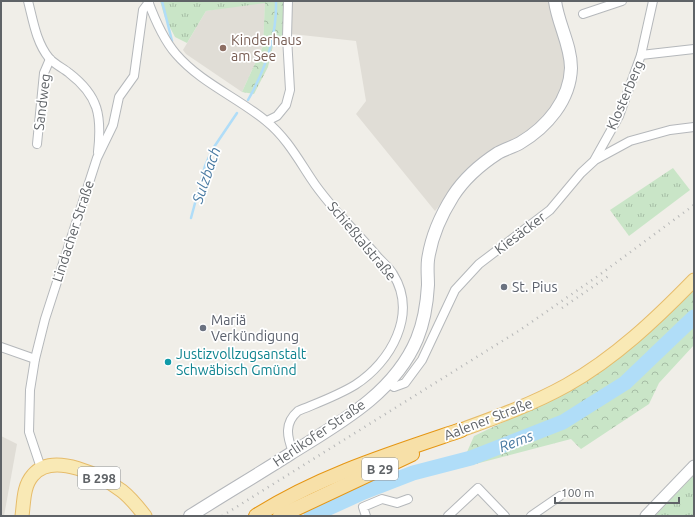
<svg xmlns="http://www.w3.org/2000/svg" width="695" height="517" font-family="Ubuntu,sans-serif">
<style>
.education{fill:#e0ddd6}
.forest{fill:url(#forest-crowns)}
.park{fill:url(#park-tufts)}
.lines{fill:none;stroke-linecap:round;stroke-linejoin:round}
.stream{stroke:#b0ddf8;stroke-width:2.5}
.river{stroke:#b0ddf8;stroke-width:15}
.minor-casing{stroke:#b5b8bb;stroke-width:10}
.tertiary-casing{stroke:#b5b8bb;stroke-width:13}
.secondary-casing{stroke:#b4b7bb;stroke-width:14}
.primary-casing{stroke:#e6bc6b;stroke-width:15}
.trunk-casing{stroke:#e59614;stroke-width:16}
.minor{stroke:#fff;stroke-width:8}
.tertiary{stroke:#fff;stroke-width:11}
.secondary{stroke:#fff;stroke-width:12}
.primary{stroke:#f9e9b5;stroke-width:13}
.trunk{stroke:#f7e0a8;stroke-width:14}
.rail{stroke:#b6b7b7;stroke-width:2.5;stroke-dasharray:1 5;stroke-linecap:butt}
.education-dot{fill:#8d6e63;stroke:#fff;stroke-width:1.5}
.worship-dot{fill:#6b7280;stroke:#fff;stroke-width:1.5}
.culture-dot{fill:#0f9aa8;stroke:#fff;stroke-width:1.5}
.labels{text-anchor:middle;dominant-baseline:central;stroke-width:3.5;stroke-linejoin:round;paint-order:stroke}
.shield{fill:#fff;stroke:#8f9295;stroke-width:1}
.shield-label{font-size:13px;font-weight:bold;fill:#5f6367}
.education-label{font-size:14px;fill:#785e54;stroke:#fff;text-anchor:start}
.street-label{font-size:14px;fill:#5f6367;stroke:#fff}
.worship-label{font-size:14px;fill:#5b616d;stroke:#fff;text-anchor:start}
.culture-label{font-size:14px;fill:#0d838f;stroke:#fff;text-anchor:start}
.water-label{font-size:15px;font-style:italic;fill:#497aa2;stroke:#fff}
</style>
<defs>
<pattern id="forest-crowns" width="20" height="18" patternUnits="userSpaceOnUse"><rect width="20" height="18" fill="#c9e5c7"/><path d="M2 6a3 3 0 1 1 6 0M12 15a3 3 0 1 1 6 0" fill="none" stroke="#a6bda5"/></pattern>
<pattern id="park-tufts" width="24" height="20" patternUnits="userSpaceOnUse"><rect width="24" height="20" fill="#c9e5c7"/><path d="M3 7l-1-3M5 7V3M7 7l1-3M15 17l-1-3M17 17v-4M19 17l1-3" fill="none" stroke="#a6bda5"/></pattern>
</defs>
<rect width="100%" height="100%" fill="#f0eee8"/>
<g class="education">
<path d="M 292,1 L 549,1 L 557,30 L 564,49 L 564,76 L 561,90 L 552,109 L 537,126 L 467,170 L 435,211 L 356,114 L 366,101 L 356,41 L 292,34 Z"/>
<path d="M 253,3 L 265,3 L 263,46 L 242,92 L 186,54 L 183,50 L 206,11 Z"/>
<path d="M 1,436 L 17,444 L 4,516 L 1,514 Z"/>
</g>
<g class="forest">
<path d="M 265,1 L 292,1 L 292,34 L 283,36 L 274,41 L 268,67 L 254,94 L 242,92 L 263,46 Z"/>
<path d="M 694,286 L 694,345 L 659,383 L 649,404 L 581,449 L 571,439 L 460,468 L 474,436 L 525,412 Z"/>
</g>
<g class="park">
<path d="M 160,1 L 265,1 L 265,3 L 206,11 L 187,43 L 175,37 L 165,18 Z"/>
<path d="M 673,168 L 690,190 L 629,236 L 610,210 Z"/>
<path d="M 694,475 L 694,516 L 655,516 Z"/>
</g>
<g class="lines">
<g class="stream">
<path d="M 162,1 L 172,41"/>
<path d="M 248,100 C 265,70 277,36 276,1"/>
<path d="M 191,218 L 205,166 L 212,150 L 237,113"/>
</g>
<path class="river" d="M 311,516 L 364,492 L 413,473 L 471,458 L 563,422 L 625,383 L 694,317"/>
<g class="minor-casing">
<g id="minor">
<path d="M 28,1 C 33,20 36,42 49,58 C 54,64 63,68 69,73 C 99,96 102,116 98,152"/>
<path d="M 148,1 C 155,20 163,39 176,54 C 201,83 237,97 266,121 C 286,137 298,159 312,180 C 319,191 328,201 336,211 C 350,226 364,241 377,256 C 382,262 389,267 393,274 C 418,314 391,362 355,385 C 337,396 317,403 298,411 C 284,423 287,437 293,452"/>
<path d="M 583,14 L 622,1"/>
<path d="M 641,55 L 653,1"/>
<path d="M 267,121 L 277,116 L 286,105 L 290,90 L 287,37 L 288,1"/>
<path d="M 37,144 L 44,73 L 50,59"/>
<path d="M 595,159 L 619,116 L 641,55 L 694,49"/>
<path d="M 1,347 L 35,359"/>
<path d="M 388,383 L 394,387 L 405,383 L 422,360 L 455,290 L 479,264 L 550,210 L 581,173 L 595,160 L 630,141 L 670,130 L 694,127"/>
<path d="M 41,468 L 29,432 L 30,390 L 35,359 L 45,319 L 97,158 L 113,125 L 119,97 L 134,76 L 143,10 L 149,2"/>
<path d="M 366,516 L 363,507 L 382,499 L 397,503 L 408,499"/>
<path d="M 448,516 L 478,488 L 505,516"/>
<path d="M 531,516 L 560,496"/>
</g>
</g>
<g class="tertiary-casing">
<path id="tertiary" d="M 646,516 L 694,466"/>
</g>
<g class="secondary-casing">
<path id="secondary" d="M 190,516 C 223,495 257,475 290,454 C 338,424 394,394 417,339 C 424,322 427,303 428,285 C 428,277 427,268 428,260 C 431,238 441,215 453,196 C 464,179 481,164 498,153 C 505,149 513,147 520,143 C 547,127 570,100 571,68 C 571,45 558,24 555,1"/>
</g>
<g class="primary-casing">
<g id="primary">
<path d="M 461,430 C 497,417 533,404 567,385 C 615,358 656,319 694,280"/>
<path d="M 22,516 C 24,502 23,486 33,475 C 53,451 102,476 122,491 C 131,498 138,507 145,516"/>
</g>
</g>
<g class="trunk-casing">
<g id="trunk">
<path d="M 256,516 C 319,476 390,454 461,430"/>
<path d="M 280,516 L 412,454"/>
</g>
</g>
<use href="#minor" class="minor"/>
<use href="#tertiary" class="tertiary"/>
<use href="#secondary" class="secondary"/>
<use href="#primary" class="primary"/>
<use href="#trunk" class="trunk"/>
<g class="rail">
<path d="M 562,308 L 610,275"/>
<path d="M 222,516 L 520,330 L 598,276 L 694,205"/>
</g>
</g>
<circle class="education-dot" cx="223" cy="48" r="4"/>
<g class="worship-dot">
<circle cx="504" cy="287" r="4"/>
<circle cx="203" cy="328" r="4"/>
</g>
<circle class="culture-dot" cx="168" cy="362" r="4"/>
<g class="labels">
<g class="shield">
<rect x="362" y="458" width="36" height="22" rx="3"/>
<rect x="78" y="467" width="42" height="22" rx="3"/>
</g>
<g class="shield-label">
<text x="380" y="469">B 29</text>
<text x="99" y="478">B 298</text>
</g>
<g class="education-label">
<text x="231" y="40">Kinderhaus<tspan x="231" dy="16">am See</tspan></text>
</g>
<g class="street-label">
<text transform="translate(625 95) rotate(-67)">Klosterberg</text>
<text transform="translate(42 102) rotate(-83)">Sandweg</text>
<text transform="translate(73 231) rotate(-72)">Lindacher Straße</text>
<text transform="translate(520 233) rotate(-37)">Kiesäcker</text>
<text transform="translate(362 241) rotate(50)">Schießtalstraße</text>
<text transform="translate(488 419) rotate(-21)">Aalener Straße</text>
<text transform="translate(319 433) rotate(-34)">Herlikofer Straße</text>
</g>
<g class="worship-label">
<text x="512" y="287">St. Pius</text>
<text x="211" y="320">Mariä<tspan x="211" dy="16">Verkündigung</tspan></text>
</g>
<g class="culture-label">
<text x="176" y="354">Justizvollzugsanstalt<tspan x="176" dy="16">Schwäbisch Gmünd</tspan></text>
</g>
<g class="water-label">
<text transform="translate(206 175) rotate(-71)">Sulzbach</text>
<text transform="translate(516 441) rotate(-21)">Rems</text>
</g>
</g>
<rect width="695" height="517" fill="none" stroke="#5f6367" stroke-width="4"/>
<path d="M555 497v6h124v-6" fill="none" stroke="#5f6367" stroke-width="2"/>
<text x="561" y="497" font-size="12" fill="#5f6367" stroke="#ffffff" stroke-width="3" paint-order="stroke">100 m</text>
</svg>
